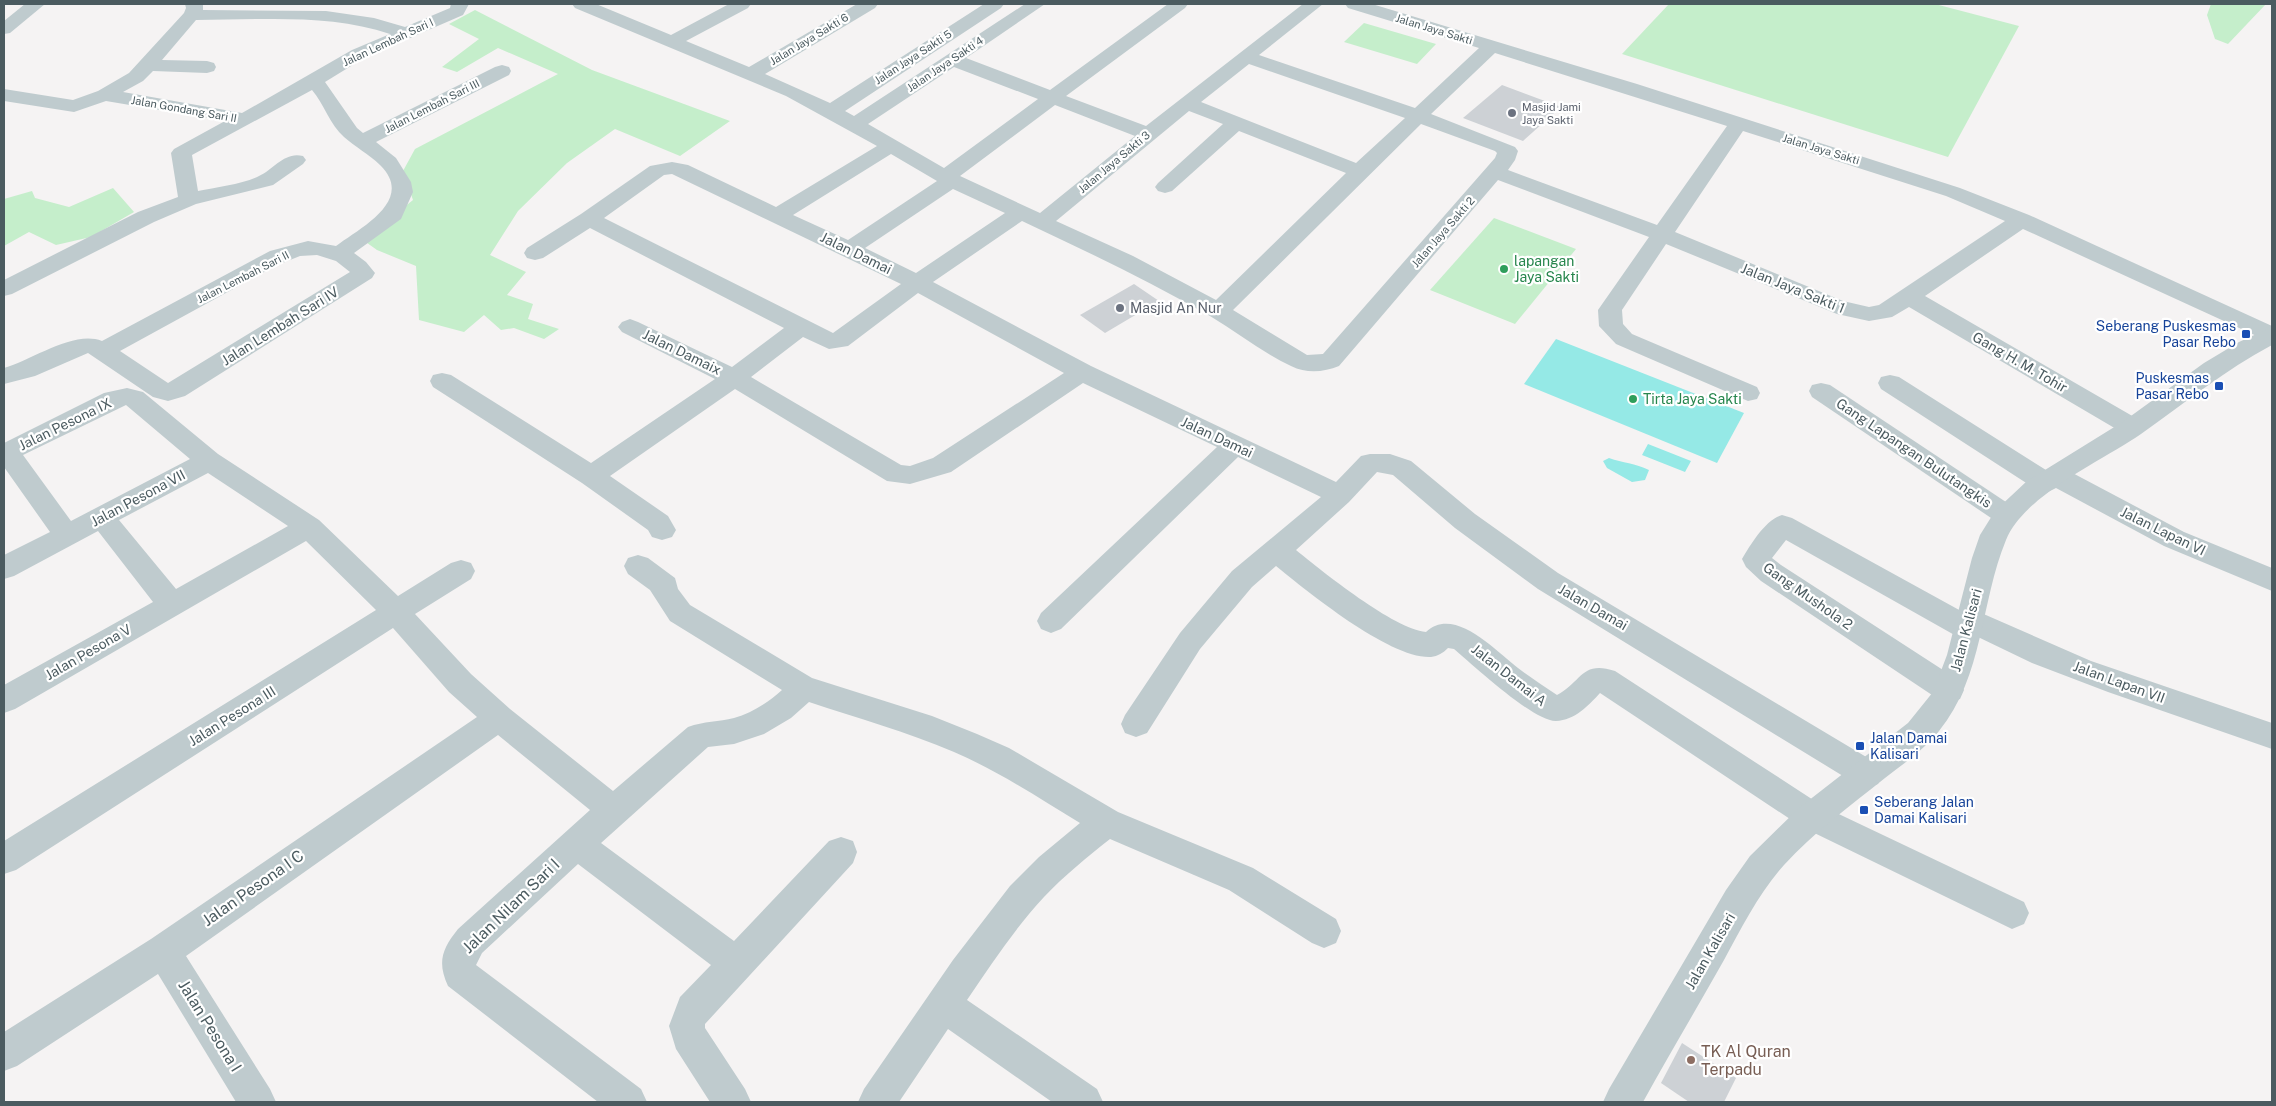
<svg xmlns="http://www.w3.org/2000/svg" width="2276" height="1106" font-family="'Public Sans',sans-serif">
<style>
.green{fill:#c5eecb}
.water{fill:#95e9e6}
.building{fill:#cdd1d5}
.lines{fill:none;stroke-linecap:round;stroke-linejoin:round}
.minor{fill:#bfcbce;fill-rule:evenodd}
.tertiary{fill:#bfcbce;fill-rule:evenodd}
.worship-dot{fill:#6b7280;stroke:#fff;stroke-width:2}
.leisure-dot{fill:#2e9e5b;stroke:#fff;stroke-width:2}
.transit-dot{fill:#1a4fb4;stroke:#fff;stroke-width:2}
.education-dot{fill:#8d6e63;stroke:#fff;stroke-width:2}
.labels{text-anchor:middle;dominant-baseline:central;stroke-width:4.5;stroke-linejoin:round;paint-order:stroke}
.far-street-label{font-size:11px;fill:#4b5b60;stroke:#fff}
.far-worship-label{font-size:11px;fill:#5b616d;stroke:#fff;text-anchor:start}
.street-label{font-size:14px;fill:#4b5b60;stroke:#fff}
.leisure-label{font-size:14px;fill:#27864d;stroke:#fff;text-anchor:start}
.worship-label{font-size:14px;fill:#5b616d;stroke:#fff;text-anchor:start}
.transit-label{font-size:14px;fill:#164399;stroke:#fff;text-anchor:end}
.near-street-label{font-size:16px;fill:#4b5b60;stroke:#fff}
.near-education-label{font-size:16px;fill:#785e54;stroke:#fff;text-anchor:start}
</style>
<rect width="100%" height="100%" fill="#f5f3f3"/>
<g class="green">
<path d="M 1669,4 L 1935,4 L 2019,26 L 1948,157 L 1622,54 Z"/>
<path d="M 2211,4 L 2266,4 L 2228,44 L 2215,39 L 2207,15 Z"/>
<path d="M 475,10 L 592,70 L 730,121 L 680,156 L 615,129 L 567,163 L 518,211 L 490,255 L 526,272 L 507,295 L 533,304 L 528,319 L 559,329 L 544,339 L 514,328 L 501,330 L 484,315 L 464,332 L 419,320 L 416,266 L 377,250 L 363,240 L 413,200 L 403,171 L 415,149 L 558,74 L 498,48 L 457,72 L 442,67 L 479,39 L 449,24 Z"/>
<path d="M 1364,23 L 1436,44 L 1417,64 L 1344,42 Z"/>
<path d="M 113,188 L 134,212 L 91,237 L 56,245 L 29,232 L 4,246 L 4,199 L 32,191 L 35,198 L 69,207 Z"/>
<path d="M 1494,218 L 1576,249 L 1515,324 L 1430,290 Z"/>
</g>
<g class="water">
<path d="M 1556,339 L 1744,413 L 1717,463 L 1524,384 Z"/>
<path d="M 1648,444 L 1691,461 L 1685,472 L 1642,455 Z"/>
<path d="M 1609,458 C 1623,463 1635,463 1649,470 L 1645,480 L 1632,482 L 1607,468 L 1603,461 Z"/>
</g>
<g class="building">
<path d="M 1502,85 L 1561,107 L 1523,141 L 1463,118 Z"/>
<path d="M 1134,284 L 1159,301 L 1105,333 L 1080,315 Z"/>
<path d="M 1682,1043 L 1736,1078 L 1724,1102 L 1689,1102 L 1661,1083 Z"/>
</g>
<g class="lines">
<g class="minor">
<path d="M 25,4 L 45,4 L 10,33 L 4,34 L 4,21 Z"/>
<path d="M 185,4 L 203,4 L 203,10 L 326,11 L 374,18 L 405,27 L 450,8 L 451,4 L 469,4 L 463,15 L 364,58 L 325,82 L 357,128 L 363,133 L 495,67 L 502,65 L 509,67 L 511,71 L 509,75 L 376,142 L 396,158 L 411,182 L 413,192 L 401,219 L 354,253 L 366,262 L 375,273 L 372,278 L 185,396 L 168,401 L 153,397 L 88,353 L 35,376 L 4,384 L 4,368 C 33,360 73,330 102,341 L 270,251 L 308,241 L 336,246 C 360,228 416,200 380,165 C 369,154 355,147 344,137 C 330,125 324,104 312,90 L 192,155 L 198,191 C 216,187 243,184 259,176 C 274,169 285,151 303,156 L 306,160 L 303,164 L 273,185 L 196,204 L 154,222 L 12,294 L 4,296 L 4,280 L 138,212 L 178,197 L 171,153 L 174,149 L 225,121 L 106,101 L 74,112 L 4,101 L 4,89 L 73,100 L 98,91 L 129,73 L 184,13 L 186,8 ZM 196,20 C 259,20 329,13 390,34 L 352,50 L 242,113 L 123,92 L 143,81 L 153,71 L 207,73 L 214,71 L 216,67 L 214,63 L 207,61 L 162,60 ZM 317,255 L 336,261 L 350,272 L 168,383 L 120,351 L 275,266 L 300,256 Z"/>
<path d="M 572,4 L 596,4 L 671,35 L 729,4 L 751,4 L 748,8 L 686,41 L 749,67 L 857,4 L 878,4 L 875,8 L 765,74 L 830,103 L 984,4 L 1004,4 L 1001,8 L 845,111 L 854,116 L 1025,4 L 1045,4 L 966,58 L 1050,90 L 1168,4 L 1188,4 L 1185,8 L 1066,96 L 1146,126 L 1303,4 L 1323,4 L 1259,55 L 1415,108 L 1479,48 L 1348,8 L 1345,4 L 1372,4 L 1637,84 L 1960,188 L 2029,215 L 2272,326 L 2272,343 L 2023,229 L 1925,296 L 2141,421 L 2145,427 L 2141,433 L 2132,436 L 2123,433 L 1909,307 L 1892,317 L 1869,321 L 1837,314 L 1666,244 L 1622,310 L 1623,324 L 1632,334 L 1757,387 L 1760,393 L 1757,399 L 1748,401 L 1616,344 L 1599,326 L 1598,310 L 1649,237 L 1498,180 L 1339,366 C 1324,372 1307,374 1291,366 C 1263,353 1237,332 1210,316 C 1149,281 1086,251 1022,221 L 933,282 L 1091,366 L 1336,482 L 1361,456 L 1370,454 L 1390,454 L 1411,461 L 1475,514 L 1558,573 L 1878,764 L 1883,774 L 1878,784 L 1867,788 L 1856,784 L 1538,589 L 1455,528 L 1393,475 L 1377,472 L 1349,502 L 1296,550 C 1323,572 1394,629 1426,632 C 1454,605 1496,651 1518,668 C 1531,678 1544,686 1557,695 C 1582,682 1581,660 1615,671 L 1824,807 L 2024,902 L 2029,913 L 2024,924 L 2012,929 L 1802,827 L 1600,693 C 1588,706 1575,720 1556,721 C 1534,722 1473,665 1454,649 L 1448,648 C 1443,653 1438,656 1431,657 C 1390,659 1308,592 1276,566 L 1252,587 L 1200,649 L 1147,733 L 1136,737 L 1125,733 L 1121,724 L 1125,715 L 1180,633 L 1232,571 L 1321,497 L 1238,457 L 1061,629 L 1051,633 L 1041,629 L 1037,621 L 1041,613 L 1217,447 L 1083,383 L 951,472 L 910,484 L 887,481 L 735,389 L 610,476 L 668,516 L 676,530 L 672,537 L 662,540 L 652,537 L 648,530 L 582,483 L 433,387 L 430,381 L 433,375 L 442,373 L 451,375 L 591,463 L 715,379 L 622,332 L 618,327 L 622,322 L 630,319 L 638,322 L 732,367 L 784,328 L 590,228 L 543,258 L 535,260 L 527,258 L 524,253 L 527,248 L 581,214 L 650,166 L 672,162 L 688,165 L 776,207 L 877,146 L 786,96 L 575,8 ZM 1495,53 L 1727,126 L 1657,225 L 1508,170 L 1515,160 L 1518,151 L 1515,147 L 1431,114 ZM 1249,64 L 1405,118 L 1356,163 L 1201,102 ZM 954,67 L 1038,99 L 944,168 L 868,124 ZM 1055,105 L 1135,136 L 1040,213 L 960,176 ZM 1189,111 L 1223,124 L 1158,183 L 1155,187 L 1158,191 L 1165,193 L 1172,191 L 1239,131 L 1346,173 L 1216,300 L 1133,256 L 1056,221 ZM 1421,124 L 1495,151 L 1497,153 L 1495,158 L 1323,354 L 1307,355 L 1233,310 ZM 1743,131 L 1946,196 L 2005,221 L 1879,305 L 1869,307 L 1843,301 L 1675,232 ZM 891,154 L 937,181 L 848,240 L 793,215 ZM 672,174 L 901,284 L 833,333 L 604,218 L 664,175 ZM 953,189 L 1005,213 L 916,273 L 865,248 ZM 918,293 L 1064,373 L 933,458 L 910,466 L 901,465 L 751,377 L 803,337 L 829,349 L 848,346 Z"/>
<path d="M 1890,375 L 1899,377 L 2046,470 L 2056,467 L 2065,469 L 2184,532 L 2272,568 L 2272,591 L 2164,546 L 2056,488 L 2046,493 L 2037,490 L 1881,389 L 1878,383 L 1881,377 Z"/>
<path d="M 1821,383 L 1830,385 L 2015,508 L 2019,515 L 2015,522 L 2006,525 L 1997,522 L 1812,397 L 1809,391 L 1812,385 Z"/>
<path d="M 127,388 L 143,392 L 218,454 L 319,520 L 398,596 L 451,563 L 461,560 L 471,563 L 475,571 L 471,579 L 415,614 L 471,674 L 510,709 L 613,791 L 688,727 C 704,721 719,722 734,718 C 752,713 769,702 782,690 L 670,621 L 650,590 L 628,574 L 624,566 L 628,558 L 638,555 L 648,558 L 675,578 L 678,589 L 690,605 L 812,678 L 932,716 L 977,734 L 1009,748 L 1118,812 L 1253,868 L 1336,919 L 1341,931 L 1336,943 L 1324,948 L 1312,943 L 1229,890 L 1110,839 C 1087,857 1064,876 1044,897 C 1015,928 991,965 967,1000 L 1097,1089 L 1103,1102 L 1052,1102 L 948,1029 L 899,1102 L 858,1102 L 864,1089 L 953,960 L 1010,886 L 1039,857 L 1080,823 C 1039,798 998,771 954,752 C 907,732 857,718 809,702 L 791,718 L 764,734 L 734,744 L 708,747 L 601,843 L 734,941 L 829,841 L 841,837 L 853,841 L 857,852 L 853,863 L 705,1024 L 705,1028 L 745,1089 L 751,1102 L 710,1102 L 676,1049 L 669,1026 L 680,997 L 711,965 L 578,864 L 482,953 L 476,965 L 641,1089 L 647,1102 L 598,1102 L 448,986 C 437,962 442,949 458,929 L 590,810 L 498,735 L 186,956 L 270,1089 L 276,1102 L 236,1102 L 158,974 L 17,1066 L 4,1071 L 4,1032 L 151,939 L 477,717 L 449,692 L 393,628 L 16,870 L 4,874 L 4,841 L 376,610 L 306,541 L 15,709 L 4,713 L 4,685 L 153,602 L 98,531 L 14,576 L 4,579 L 4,555 L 50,532 L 4,467 L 4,443 L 104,393 ZM 126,405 L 190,459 L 71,521 L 23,455 ZM 208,473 L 288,526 L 176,589 L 119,520 Z"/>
<path d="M 1782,515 L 1792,518 L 1961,611 L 1969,609 L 1979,612 L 2091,661 L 2272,723 L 2272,749 L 2108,692 L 2032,663 L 1978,637 L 1968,641 L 1958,637 L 1786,540 L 1772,558 L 1781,565 L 1960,681 L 1964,690 L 1960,699 L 1949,703 L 1938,699 L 1761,581 L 1746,567 L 1742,559 C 1751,544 1765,520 1782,515 Z"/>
</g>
<path class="tertiary" d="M 2272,327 L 2272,345 C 2225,370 2185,403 2141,434 C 2102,461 2024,495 2006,540 C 1980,603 1984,676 1939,731 C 1924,750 1903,764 1885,778 C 1850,806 1814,832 1784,865 C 1759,893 1742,927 1724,960 C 1697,1008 1669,1055 1643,1102 L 1603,1102 L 1609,1089 L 1726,890 L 1750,856 L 1799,808 L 1908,723 L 1933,692 L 1947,655 L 1972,558 L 1980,535 L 1995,511 L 2027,481 L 2124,421 L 2204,363 L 2239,342 Z"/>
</g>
<g class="worship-dot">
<circle cx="1512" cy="113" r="5"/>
<circle cx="1120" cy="308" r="5"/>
</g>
<g class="leisure-dot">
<circle cx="1504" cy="269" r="5"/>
<circle cx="1633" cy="399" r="5"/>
</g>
<g class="transit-dot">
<rect x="2241" y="329" width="10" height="10" rx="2.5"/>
<rect x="2214" y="381" width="10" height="10" rx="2.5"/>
<rect x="1855" y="741" width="10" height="10" rx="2.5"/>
<rect x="1859" y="805" width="10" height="10" rx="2.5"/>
</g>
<circle class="education-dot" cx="1691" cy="1060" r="5"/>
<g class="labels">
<g class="far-street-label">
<text transform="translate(1434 29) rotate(17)">Jalan Jaya Sakti</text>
<text transform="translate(809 39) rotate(-31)">Jalan Jaya Sakti 6</text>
<text transform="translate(388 42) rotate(-25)">Jalan Lembah Sari I</text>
<text transform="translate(913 57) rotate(-33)">Jalan Jaya Sakti 5</text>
<text transform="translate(945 64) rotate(-34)">Jalan Jaya Sakti 4</text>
<text transform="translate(432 106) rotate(-27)">Jalan Lembah Sari III</text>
<text transform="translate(184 109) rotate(10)">Jalan Gondang Sari II</text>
<text transform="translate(1821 149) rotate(17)">Jalan Jaya Sakti</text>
<text transform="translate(1114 162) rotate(-40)">Jalan Jaya Sakti 3</text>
<text transform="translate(1443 232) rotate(-49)">Jalan Jaya Sakti 2</text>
<text transform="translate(243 277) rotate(-27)">Jalan Lembah Sari II</text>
</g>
<g class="far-worship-label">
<text x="1522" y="107">Masjid Jami<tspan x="1522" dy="13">Jaya Sakti</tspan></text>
</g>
<g class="street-label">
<text transform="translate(856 253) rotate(26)">Jalan Damai</text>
<text transform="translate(1793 288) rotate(22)">Jalan Jaya Sakti 1</text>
<text transform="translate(280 326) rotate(-32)">Jalan Lembah Sari IV</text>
<text transform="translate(682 352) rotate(26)">Jalan Damaix</text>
<text transform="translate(2020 362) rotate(30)">Gang H. M. Tohir</text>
<text transform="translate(65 424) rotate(-26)">Jalan Pesona IX</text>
<text transform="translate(1217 437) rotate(25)">Jalan Damai</text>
<text transform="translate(1914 453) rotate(34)">Gang Lapangan Bulutangkis</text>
<text transform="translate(138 498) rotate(-28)">Jalan Pesona VII</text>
<text transform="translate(2163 531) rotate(26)">Jalan Lapan VI</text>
<text transform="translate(1808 596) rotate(35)">Gang Mushola 2</text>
<text transform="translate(1593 607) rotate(30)">Jalan Damai</text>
<text transform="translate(1966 630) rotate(-75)">Jalan Kalisari</text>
<text transform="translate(88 652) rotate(-30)">Jalan Pesona V</text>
<text transform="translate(1509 675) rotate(38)">Jalan Damai A</text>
<text transform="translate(2119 682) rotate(20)">Jalan Lapan VII</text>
<text transform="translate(232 716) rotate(-32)">Jalan Pesona III</text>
<text transform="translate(1710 951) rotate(-60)">Jalan Kalisari</text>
</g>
<g class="leisure-label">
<text x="1514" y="261">lapangan<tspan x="1514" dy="16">Jaya Sakti</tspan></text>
<text x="1643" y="399">Tirta Jaya Sakti</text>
</g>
<g class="worship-label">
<text x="1130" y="308">Masjid An Nur</text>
</g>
<g class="transit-label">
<text x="2236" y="326">Seberang Puskesmas<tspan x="2236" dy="16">Pasar Rebo</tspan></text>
<text x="2209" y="378">Puskesmas<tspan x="2209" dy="16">Pasar Rebo</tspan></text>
<text x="1870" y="738" text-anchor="start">Jalan Damai<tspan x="1870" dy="16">Kalisari</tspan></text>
<text x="1874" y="802" text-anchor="start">Seberang Jalan<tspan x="1874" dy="16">Damai Kalisari</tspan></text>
</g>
<g class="near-street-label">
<text transform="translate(253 888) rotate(-35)">Jalan Pesona I C</text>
<text transform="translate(511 906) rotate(-44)">Jalan Nilam Sari I</text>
<text transform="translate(210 1026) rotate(58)">Jalan Pesona I</text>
</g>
<g class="near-education-label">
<text x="1701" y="1051">TK Al Quran<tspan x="1701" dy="18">Terpadu</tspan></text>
</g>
</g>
<rect width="2276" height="1106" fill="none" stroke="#4b5b60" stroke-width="10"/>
</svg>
